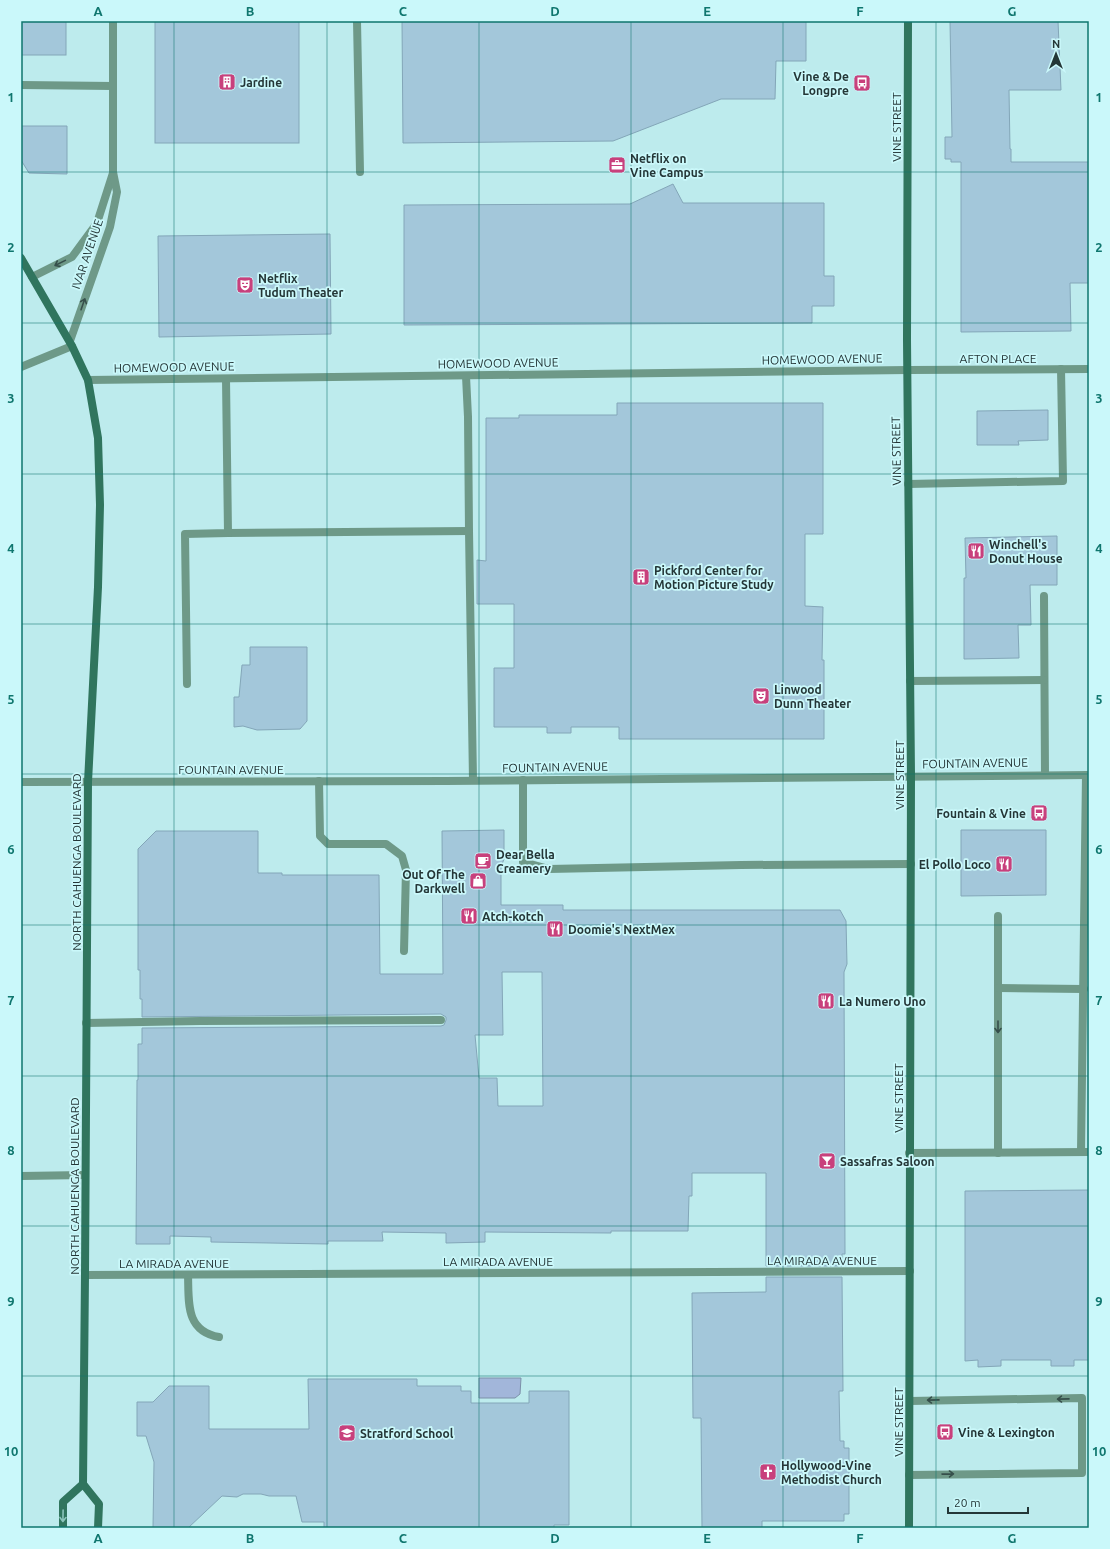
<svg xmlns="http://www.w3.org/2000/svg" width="1110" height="1549" font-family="Ubuntu,sans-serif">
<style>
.water{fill:#a2b6da;stroke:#7c90a9}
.building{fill:#a3c7da;stroke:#83a6b8;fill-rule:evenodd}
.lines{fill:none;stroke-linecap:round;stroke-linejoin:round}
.service{stroke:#6e9988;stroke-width:8}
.minor{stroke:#6e9988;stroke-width:8}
.tertiary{stroke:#6e9988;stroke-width:8}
.secondary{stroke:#30755e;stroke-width:8}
.oneway{stroke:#364f4b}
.oneway2{stroke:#8cc4bc}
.grid{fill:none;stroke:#0f766e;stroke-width:1;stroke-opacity:0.55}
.labels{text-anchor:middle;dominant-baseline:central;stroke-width:3.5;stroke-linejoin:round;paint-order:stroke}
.poi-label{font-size:12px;font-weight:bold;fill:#243637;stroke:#caf8fa;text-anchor:start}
.street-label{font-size:12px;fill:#243637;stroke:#caf8fa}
.neatline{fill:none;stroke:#0f766e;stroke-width:1.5}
.grid-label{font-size:13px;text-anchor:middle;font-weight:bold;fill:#0f766e}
</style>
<rect width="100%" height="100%" fill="#bdebed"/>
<path class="water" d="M 479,1378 L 521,1378 L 520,1394 L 515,1398 L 479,1398 Z"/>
<g class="building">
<rect x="21" y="21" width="45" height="34"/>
<rect x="155" y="21" width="144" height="122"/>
<path d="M 402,21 L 806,21 L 806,61 L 776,61 L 775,99 L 721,99 L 613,141 L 403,143 Z"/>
<path d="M 950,21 L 1058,21 L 1061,90 L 1009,90 L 1010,149 L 1011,149 L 1011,162 L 1089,162 L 1089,283 L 1070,283 L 1071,331 L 961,332 L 961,162 L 951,162 L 951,159 L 945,159 L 945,137 L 952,137 Z"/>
<path d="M 21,126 L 67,126 L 67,174 L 29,173 L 21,160 Z"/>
<path d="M 673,184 L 683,203 L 824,203 L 824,276 L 834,276 L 834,306 L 812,306 L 812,323 L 404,325 L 404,205 L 630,204 Z"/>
<path d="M 330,234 L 331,334 L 159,337 L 158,236 Z"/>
<path d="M 617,403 L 823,403 L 823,534 L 805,534 L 805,606 L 823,607 L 822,660 L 824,660 L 824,739 L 619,739 L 619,727 L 571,727 L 571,733 L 547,733 L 547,727 L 494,727 L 494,668 L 514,668 L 514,604 L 477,604 L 477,560 L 486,561 L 486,418 L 519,418 L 519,415 L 617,415 Z"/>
<path d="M 1048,410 L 1048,440 L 1018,441 L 1019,445 L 977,445 L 977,411 Z"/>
<path d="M 1057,536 L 1057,585 L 1030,585 L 1031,625 L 1018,625 L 1019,658 L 964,659 L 964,578 L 966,578 L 965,538 Z"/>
<path d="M 250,647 L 307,647 L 307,721 L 300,729 L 257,730 L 243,726 L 234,727 L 234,697 L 239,697 L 242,665 L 250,665 Z"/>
<path d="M 504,830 L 504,859 L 501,867 L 501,905 L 563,905 L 563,910 L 840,910 L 846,921 L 847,964 L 844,972 L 845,1254 L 842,1254 L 842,1266 L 766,1266 L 766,1173 L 692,1173 L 692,1196 L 689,1196 L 688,1231 L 611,1231 L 611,1233 L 485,1232 L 485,1242 L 446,1243 L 446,1233 L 382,1232 L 383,1241 L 328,1241 L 328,1244 L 211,1242 L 211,1237 L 170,1236 L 170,1244 L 136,1244 L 137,1080 L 138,1080 L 138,1044 L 142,1044 L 142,1028 L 441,1026 L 444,1025 L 446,1020 L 446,1017 L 441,1014 L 142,1017 L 142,999 L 140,999 L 140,970 L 138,970 L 138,849 L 156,831 L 258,831 L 258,873 L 282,873 L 282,875 L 379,875 L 380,974 L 443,974 L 442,831 ZM 502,972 L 542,972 L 543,1106 L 498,1106 L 497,1078 L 479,1078 L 475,1035 L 503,1035 Z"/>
<path d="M 961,830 L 1046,830 L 1046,895 L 961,896 Z"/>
<path d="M 1089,1190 L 1089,1360 L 1074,1360 L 1074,1366 L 1051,1366 L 1051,1360 L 1001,1360 L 1001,1366 L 978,1367 L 978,1360 L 965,1361 L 965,1191 Z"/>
<path d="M 766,1277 L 842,1277 L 843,1391 L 839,1391 L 840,1441 L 844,1441 L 844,1448 L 849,1448 L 849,1514 L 844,1514 L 844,1521 L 762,1521 L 762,1528 L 702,1528 L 701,1418 L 693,1418 L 692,1293 L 766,1292 Z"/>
<path d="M 308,1379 L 417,1379 L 417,1386 L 461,1386 L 461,1391 L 471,1391 L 471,1403 L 529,1403 L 529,1391 L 569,1391 L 569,1525 L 554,1525 L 554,1528 L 324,1528 L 324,1522 L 302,1522 L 296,1496 L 269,1496 L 261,1494 L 243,1494 L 237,1497 L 222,1496 L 188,1528 L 153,1528 L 154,1462 L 146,1436 L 137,1436 L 137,1402 L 153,1402 L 169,1386 L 209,1386 L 209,1429 L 309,1429 Z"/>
</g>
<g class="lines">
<g class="service">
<path d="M 357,21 L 360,172"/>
<path d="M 21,85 L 113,86"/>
<path d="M 21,367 L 72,346"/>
<path d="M 466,376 L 468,417 L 469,531 L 473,780"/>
<path d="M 908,484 L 1063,481 L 1061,369"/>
<path d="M 228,533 L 469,531"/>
<path d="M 1044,596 L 1045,775"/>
<path d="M 910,681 L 1044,680"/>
<path d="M 187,684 L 185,534 L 228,533 L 226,379"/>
<path d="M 523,780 L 523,862 L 549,869 L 741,865 L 911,864"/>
<path d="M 319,781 L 320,836 L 328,844 L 386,844 L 402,856 L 406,870 L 404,951"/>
<path d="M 998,916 L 998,1153"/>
<path d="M 998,988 L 1084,989"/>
<path d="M 86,1023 L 200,1021 L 441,1020"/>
<path d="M 1081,1152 L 1086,775"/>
<path d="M 188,1275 C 189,1302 185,1331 219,1337"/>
<path d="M 909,1475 L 1082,1473 L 1082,1398 L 910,1401"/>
</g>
<g class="minor">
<path d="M 32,277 L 72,257 L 97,223 L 113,173"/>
<path d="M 70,341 L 110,227 L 117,192 L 113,172 L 113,21"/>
<path d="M 88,380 L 908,370 L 1089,369"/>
<path d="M 909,1153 L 1089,1152"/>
<path d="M 21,1176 L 85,1175"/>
<path d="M 85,1275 L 910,1271"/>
</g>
<path class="tertiary" d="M 21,782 L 445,781 L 1089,775"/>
<g class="secondary">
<path d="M 908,21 L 907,340 L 911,776 L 909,1528"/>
<path d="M 21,258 L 72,346 L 88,380 L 98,438 L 100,505 L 98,587 L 88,782 L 85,1275 L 83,1484 L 99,1504 L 98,1528"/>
<path d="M 63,1528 L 63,1502 L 83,1484"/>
</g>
</g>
<defs><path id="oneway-shaft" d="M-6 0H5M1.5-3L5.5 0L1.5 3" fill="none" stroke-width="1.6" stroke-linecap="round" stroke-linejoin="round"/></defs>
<g class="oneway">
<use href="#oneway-shaft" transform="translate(60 263) rotate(154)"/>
<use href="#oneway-shaft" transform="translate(83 304) rotate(-71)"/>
<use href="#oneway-shaft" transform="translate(998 1027) rotate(90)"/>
<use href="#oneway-shaft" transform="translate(1063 1399) rotate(179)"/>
<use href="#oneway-shaft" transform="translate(933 1400) rotate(179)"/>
<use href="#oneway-shaft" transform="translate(948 1474) rotate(-1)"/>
</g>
<use class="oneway2" href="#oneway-shaft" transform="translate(63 1516) rotate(91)"/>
<path class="grid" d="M 174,21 L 174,1528M 327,21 L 327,1528M 479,21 L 479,1528M 631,21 L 631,1528M 783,21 L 783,1528M 936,21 L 936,1528M 21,172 L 1089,172M 21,323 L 1089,323M 21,474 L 1089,474M 21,624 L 1089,624M 21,774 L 1089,774M 21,925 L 1089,925M 21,1076 L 1089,1076M 21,1226 L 1089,1226M 21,1376 L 1089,1376"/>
<defs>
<g id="building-square" transform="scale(0.9)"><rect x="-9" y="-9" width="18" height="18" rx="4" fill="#c8407c" stroke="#caf8fa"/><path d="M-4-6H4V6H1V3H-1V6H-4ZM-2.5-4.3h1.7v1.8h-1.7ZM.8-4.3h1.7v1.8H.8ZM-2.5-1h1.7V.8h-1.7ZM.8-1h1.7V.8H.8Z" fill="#fff"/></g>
<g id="bus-square" transform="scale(0.9)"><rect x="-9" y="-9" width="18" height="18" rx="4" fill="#c8407c" stroke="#caf8fa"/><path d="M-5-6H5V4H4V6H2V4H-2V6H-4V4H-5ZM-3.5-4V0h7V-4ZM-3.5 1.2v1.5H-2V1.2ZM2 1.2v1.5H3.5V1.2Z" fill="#fff"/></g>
<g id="office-square" transform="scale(0.9)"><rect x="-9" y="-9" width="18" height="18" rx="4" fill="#c8407c" stroke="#caf8fa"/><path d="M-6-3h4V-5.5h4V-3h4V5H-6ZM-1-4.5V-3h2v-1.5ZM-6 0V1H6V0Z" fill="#fff"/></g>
<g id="theatre-square" transform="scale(0.9)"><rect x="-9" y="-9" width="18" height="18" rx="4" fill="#c8407c" stroke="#caf8fa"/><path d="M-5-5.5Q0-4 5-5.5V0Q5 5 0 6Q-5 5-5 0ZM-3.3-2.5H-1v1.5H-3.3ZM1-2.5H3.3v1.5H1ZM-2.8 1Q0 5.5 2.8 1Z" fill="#fff"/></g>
<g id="restaurant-square" transform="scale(0.9)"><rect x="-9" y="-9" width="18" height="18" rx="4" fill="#c8407c" stroke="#caf8fa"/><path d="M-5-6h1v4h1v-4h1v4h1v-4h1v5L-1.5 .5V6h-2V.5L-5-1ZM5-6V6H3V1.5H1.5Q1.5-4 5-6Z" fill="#fff"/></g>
<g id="cafe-square" transform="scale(0.9)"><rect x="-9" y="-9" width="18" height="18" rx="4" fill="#c8407c" stroke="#caf8fa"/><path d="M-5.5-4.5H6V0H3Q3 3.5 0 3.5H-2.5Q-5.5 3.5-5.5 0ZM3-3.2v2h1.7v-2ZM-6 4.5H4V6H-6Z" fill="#fff"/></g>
<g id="shop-square" transform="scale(0.9)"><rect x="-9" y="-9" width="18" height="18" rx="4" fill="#c8407c" stroke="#caf8fa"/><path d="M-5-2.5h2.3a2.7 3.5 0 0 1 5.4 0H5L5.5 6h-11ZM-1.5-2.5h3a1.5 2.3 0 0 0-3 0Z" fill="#fff"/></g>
<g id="bar-square" transform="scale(0.9)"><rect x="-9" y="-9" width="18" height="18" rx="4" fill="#c8407c" stroke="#caf8fa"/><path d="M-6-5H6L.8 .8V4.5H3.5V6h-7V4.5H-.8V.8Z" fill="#fff"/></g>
<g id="school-square" transform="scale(0.9)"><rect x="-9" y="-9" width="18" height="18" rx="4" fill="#c8407c" stroke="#caf8fa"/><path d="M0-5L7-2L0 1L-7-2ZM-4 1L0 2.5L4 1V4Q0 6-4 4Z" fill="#fff"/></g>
<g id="church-square" transform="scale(0.9)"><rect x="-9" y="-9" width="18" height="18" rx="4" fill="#c8407c" stroke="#caf8fa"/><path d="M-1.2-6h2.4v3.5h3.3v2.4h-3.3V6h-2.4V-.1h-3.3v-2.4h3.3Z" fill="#fff"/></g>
</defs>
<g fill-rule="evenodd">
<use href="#building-square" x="227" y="82"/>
<use href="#bus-square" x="862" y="83"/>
<use href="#office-square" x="617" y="165"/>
<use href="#theatre-square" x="245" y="285"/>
<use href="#restaurant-square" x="976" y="551"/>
<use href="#building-square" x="641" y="577"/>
<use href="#theatre-square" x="761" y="696"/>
<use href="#bus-square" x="1039" y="813"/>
<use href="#cafe-square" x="483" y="861"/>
<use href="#restaurant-square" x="1004" y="864"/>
<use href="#shop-square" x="478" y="881"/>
<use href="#restaurant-square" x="469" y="916"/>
<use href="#restaurant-square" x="555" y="929"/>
<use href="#restaurant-square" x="826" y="1001"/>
<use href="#bar-square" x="827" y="1161"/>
<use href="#bus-square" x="945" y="1432"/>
<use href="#school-square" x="347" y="1433"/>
<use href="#church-square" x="768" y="1472"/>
</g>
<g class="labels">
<g class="poi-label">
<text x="849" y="76" text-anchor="end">Vine &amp; De<tspan x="849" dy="14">Longpre</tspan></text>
<text x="240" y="82">Jardine</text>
<text x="630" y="158">Netflix on<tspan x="630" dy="14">Vine Campus</tspan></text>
<text x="258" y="278">Netflix<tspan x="258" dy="14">Tudum Theater</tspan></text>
<text x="989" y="544">Winchell's<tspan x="989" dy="14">Donut House</tspan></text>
<text x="654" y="570">Pickford Center for<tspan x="654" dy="14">Motion Picture Study</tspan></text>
<text x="774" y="689">Linwood<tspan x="774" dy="14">Dunn Theater</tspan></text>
<text x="1026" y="813" text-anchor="end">Fountain &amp; Vine</text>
<text x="496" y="854">Dear Bella<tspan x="496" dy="14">Creamery</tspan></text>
<text x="991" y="864" text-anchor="end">El Pollo Loco</text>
<text x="465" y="874" text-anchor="end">Out Of The<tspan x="465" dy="14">Darkwell</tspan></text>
<text x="482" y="916">Atch-kotch</text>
<text x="568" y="929">Doomie's NextMex</text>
<text x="839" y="1001">La Numero Uno</text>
<text x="840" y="1161">Sassafras Saloon</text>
<text x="958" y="1432">Vine &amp; Lexington</text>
<text x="360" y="1433">Stratford School</text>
<text x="781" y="1465">Hollywood-Vine<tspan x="781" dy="14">Methodist Church</tspan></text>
</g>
<g class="street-label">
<text transform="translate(896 127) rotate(-90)">VINE STREET</text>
<text transform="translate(87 254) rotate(-71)">IVAR AVENUE</text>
<text x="998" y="358">AFTON PLACE</text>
<text transform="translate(822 359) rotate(-1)">HOMEWOOD AVENUE</text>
<text transform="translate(498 363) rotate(-1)">HOMEWOOD AVENUE</text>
<text transform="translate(174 367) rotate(-1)">HOMEWOOD AVENUE</text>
<text transform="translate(896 451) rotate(-91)">VINE STREET</text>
<text transform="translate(975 763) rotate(-1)">FOUNTAIN AVENUE</text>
<text transform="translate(555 767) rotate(-1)">FOUNTAIN AVENUE</text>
<text x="231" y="769">FOUNTAIN AVENUE</text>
<text transform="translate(899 775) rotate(-90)">VINE STREET</text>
<text transform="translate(76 862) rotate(-90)">NORTH CAHUENGA BOULEVARD</text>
<text transform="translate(898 1098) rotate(-90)">VINE STREET</text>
<text transform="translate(74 1186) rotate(-90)">NORTH CAHUENGA BOULEVARD</text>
<text x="822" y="1260">LA MIRADA AVENUE</text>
<text x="498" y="1261">LA MIRADA AVENUE</text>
<text x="174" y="1263">LA MIRADA AVENUE</text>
<text transform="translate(898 1422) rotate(-90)">VINE STREET</text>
</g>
</g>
<rect width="1110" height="1549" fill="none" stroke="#caf8fa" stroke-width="44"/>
<g transform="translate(1056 54)" stroke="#caf8fa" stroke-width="3" paint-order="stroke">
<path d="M0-3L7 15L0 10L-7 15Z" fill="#243637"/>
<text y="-6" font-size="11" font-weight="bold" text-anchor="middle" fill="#243637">N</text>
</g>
<path d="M948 1507v6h80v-6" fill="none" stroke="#243637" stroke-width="2"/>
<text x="954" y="1507" font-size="12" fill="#243637" stroke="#caf8fa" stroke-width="3" paint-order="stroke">20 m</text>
<rect x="22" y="22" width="1066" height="1505" class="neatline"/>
<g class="grid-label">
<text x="98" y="16">A</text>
<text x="250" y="16">B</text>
<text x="403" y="16">C</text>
<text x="555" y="16">D</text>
<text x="707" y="16">E</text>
<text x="860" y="16">F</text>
<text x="1012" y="16">G</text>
<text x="11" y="102">1</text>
<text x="1099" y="102">1</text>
<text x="11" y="252">2</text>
<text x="1099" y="252">2</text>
<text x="11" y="403">3</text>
<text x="1099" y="403">3</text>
<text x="11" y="553">4</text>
<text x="1099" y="553">4</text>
<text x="11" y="704">5</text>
<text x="1099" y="704">5</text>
<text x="11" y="854">6</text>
<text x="1099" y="854">6</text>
<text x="11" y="1005">7</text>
<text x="1099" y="1005">7</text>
<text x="11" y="1155">8</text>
<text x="1099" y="1155">8</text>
<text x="11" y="1306">9</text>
<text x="1099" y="1306">9</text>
<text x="11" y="1456">10</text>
<text x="1099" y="1456">10</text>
<text x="98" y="1543">A</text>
<text x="250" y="1543">B</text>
<text x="403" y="1543">C</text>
<text x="555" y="1543">D</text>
<text x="707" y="1543">E</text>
<text x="860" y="1543">F</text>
<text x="1012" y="1543">G</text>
</g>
</svg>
